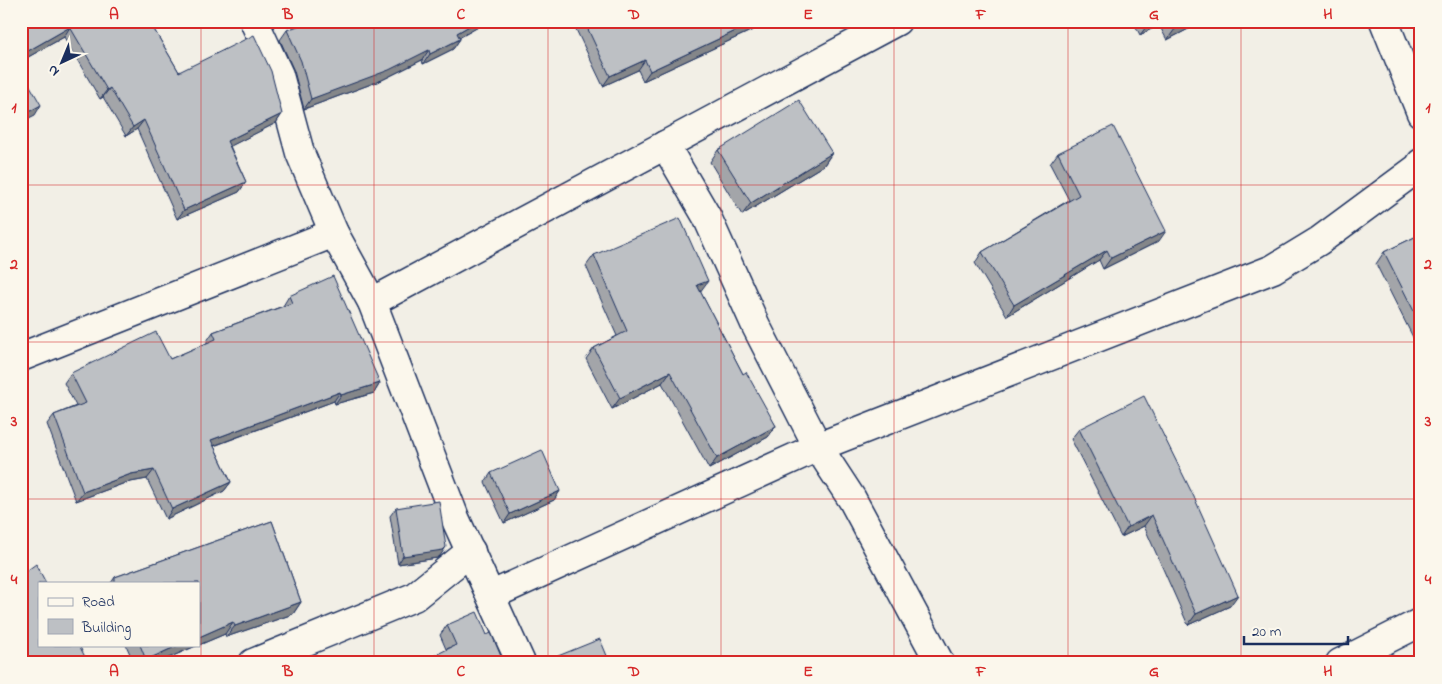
<svg xmlns="http://www.w3.org/2000/svg" width="1442" height="684" font-family="'Indie Flower',sans-serif">
<style>
.lines{fill:none;stroke-linecap:round;stroke-linejoin:round}
.street-casing{stroke:#1b2f5e;stroke-width:31}
.street{stroke:#fbf7ec;stroke-width:28}
.wall{fill:#a3a5a9;stroke:#1b2f5e}
.shaded-wall{fill:#848689;stroke:#1b2f5e}
.building{fill:#bdc0c4;stroke:#1b2f5e}
.grid{fill:none;stroke:#d62828;stroke-width:1;stroke-opacity:0.55}
.neatline{fill:none;stroke:#d62828;stroke-width:2}
.grid-label{font-size:16px;text-anchor:middle;font-weight:bold;fill:#d62828}
</style>
<rect width="100%" height="100%" fill="#f2efe6"/>
<filter id="ink" filterUnits="userSpaceOnUse"><feTurbulence type="fractalNoise" baseFrequency=".02" numOctaves="2"/><feDisplacementMap in="SourceGraphic" scale="10" xChannelSelector="R" yChannelSelector="G"/><feConvolveMatrix kernelMatrix="1 2 1 2 8 2 1 2 1" color-interpolation-filters="sRGB"/></filter>
<g filter="url(#ink)">
<g class="lines">
<g class="street-casing">
<g id="street">
<path d="M 254,21 L 279,75 L 300,153 L 334,233 L 372,302 L 455,518 L 521,663"/>
<path d="M 1384,21 L 1421,113"/>
<path d="M 665,145 L 707,217 L 756,326 L 818,447 L 852,499 L 940,663"/>
<path d="M 372,302 L 897,21"/>
<path d="M 21,357 L 334,233"/>
<path d="M 492,595 L 818,447 L 1273,269 L 1319,241 L 1419,167 L 1421,163"/>
<path d="M 253,663 L 414,597 L 471,551"/>
<path d="M 1340,663 L 1421,622"/>
</g>
</g>
<use href="#street" class="street"/>
</g>
<g class="wall">
<path d="M 21,21 L 149,21 L 179,72 L 282,114 L 276,123 L 230,146 L 246,182 L 239,192 L 177,219 L 137,129 L 126,136 L 103,97 L 100,99 L 64,37 L 21,61 Z"/>
<path d="M 311,21 L 489,21 L 460,37 L 460,39 L 453,49 L 423,64 L 422,60 L 382,80 L 304,109 L 294,71 L 280,40 L 287,30 Z"/>
<path d="M 572,21 L 772,21 L 643,81 L 638,70 L 603,86 Z"/>
<path d="M 1133,21 L 1204,21 L 1167,40 L 1159,25 L 1140,35 Z"/>
<path d="M 718,150 L 832,153 L 824,165 L 742,215 L 710,162 Z"/>
<path d="M 1058,153 L 1159,241 L 1103,269 L 1099,260 L 1007,316 L 975,263 L 982,252 L 1069,200 L 1050,164 Z"/>
<path d="M 1421,234 L 1421,353 L 1376,264 L 1384,252 Z"/>
<path d="M 594,255 L 700,291 L 743,374 L 776,426 L 768,437 L 709,469 L 662,383 L 612,409 L 586,359 L 594,348 L 617,336 L 586,266 Z"/>
<path d="M 289,296 L 380,383 L 374,393 L 335,404 L 334,401 L 214,446 L 231,482 L 224,491 L 166,519 L 147,479 L 125,483 L 76,501 L 47,424 L 54,415 L 76,406 L 64,383 L 71,373 L 170,359 L 207,343 L 207,341 L 213,332 L 283,306 Z"/>
<path d="M 1079,429 L 1230,606 L 1188,625 L 1144,526 L 1121,537 L 1071,439 Z"/>
<path d="M 491,473 L 560,491 L 554,500 L 504,523 L 485,482 Z"/>
<path d="M 396,508 L 440,556 L 437,558 L 398,564 L 390,516 Z"/>
<path d="M 272,521 L 301,602 L 293,614 L 226,637 L 225,634 L 199,645 L 199,583 L 111,583 L 115,577 Z"/>
<path d="M 447,625 L 487,635 L 446,649 L 440,635 Z"/>
<path d="M 126,645 L 198,645 L 157,663 L 134,663 Z"/>
<path d="M 558,656 L 610,663 L 553,663 Z"/>
</g>
<g class="shaded-wall">
<path d="M 478,21 L 489,21 L 450,43 L 457,33 Z"/>
<path d="M 757,21 L 772,21 L 643,81 L 650,71 Z"/>
<path d="M 1153,21 L 1162,21 L 1159,25 L 1140,35 L 1149,23 Z"/>
<path d="M 1189,21 L 1204,21 L 1167,40 L 1175,29 Z"/>
<path d="M 70,27 L 64,37 L 21,61 L 21,55 Z"/>
<path d="M 460,39 L 453,49 L 423,64 L 430,54 Z"/>
<path d="M 429,50 L 422,60 L 382,80 L 304,109 L 311,99 Z"/>
<path d="M 645,60 L 638,70 L 603,86 L 610,76 Z"/>
<path d="M 110,88 L 103,97 L 100,99 L 107,90 Z"/>
<path d="M 41,105 L 35,115 L 21,122 L 21,116 Z"/>
<path d="M 282,114 L 276,123 L 221,151 L 227,141 Z"/>
<path d="M 144,120 L 137,129 L 126,136 L 133,127 Z"/>
<path d="M 832,153 L 824,165 L 742,215 L 751,203 Z"/>
<path d="M 246,182 L 239,192 L 177,219 L 184,210 Z"/>
<path d="M 1166,231 L 1159,241 L 1103,269 L 1111,258 Z"/>
<path d="M 1107,250 L 1099,260 L 1007,316 L 1014,305 Z"/>
<path d="M 708,281 L 700,292 L 697,285 Z"/>
<path d="M 670,372 L 662,383 L 612,409 L 620,398 Z"/>
<path d="M 380,383 L 374,393 L 335,404 L 341,395 Z"/>
<path d="M 340,392 L 334,401 L 205,449 L 211,440 Z"/>
<path d="M 776,426 L 768,437 L 709,469 L 717,458 Z"/>
<path d="M 154,470 L 147,479 L 125,483 L 76,501 L 83,492 L 131,474 Z"/>
<path d="M 231,482 L 224,491 L 166,519 L 172,509 Z"/>
<path d="M 560,491 L 554,500 L 504,523 L 510,514 Z"/>
<path d="M 1152,515 L 1144,526 L 1121,537 L 1128,527 Z"/>
<path d="M 446,547 L 440,556 L 437,558 L 398,564 L 403,556 Z"/>
<path d="M 1238,595 L 1230,606 L 1188,625 L 1196,614 Z"/>
<path d="M 301,602 L 293,614 L 226,637 L 235,626 Z"/>
<path d="M 233,622 L 225,634 L 199,645 L 199,637 Z"/>
<path d="M 179,645 L 198,645 L 157,663 L 144,663 L 146,660 Z"/>
</g>
<g class="building">
<path d="M 21,21 L 149,21 L 179,72 L 254,35 L 271,71 L 282,114 L 227,141 L 246,182 L 184,210 L 144,120 L 133,127 L 110,88 L 107,90 L 70,27 L 21,55 Z"/>
<path d="M 311,21 L 478,21 L 457,33 L 460,39 L 430,54 L 429,50 L 389,70 L 311,99 L 301,61 L 287,30 Z"/>
<path d="M 584,21 L 757,21 L 650,71 L 645,60 L 610,76 Z"/>
<path d="M 1171,21 L 1189,21 L 1175,29 Z"/>
<path d="M 21,70 L 41,105 L 21,116 Z"/>
<path d="M 799,100 L 832,153 L 751,203 L 718,150 Z"/>
<path d="M 1113,126 L 1166,231 L 1111,258 L 1107,250 L 1014,305 L 982,252 L 1079,195 L 1058,153 Z"/>
<path d="M 680,218 L 708,281 L 697,285 L 743,374 L 746,372 L 776,426 L 717,458 L 670,372 L 620,398 L 594,348 L 627,331 L 594,255 Z"/>
<path d="M 1421,234 L 1421,325 L 1384,252 Z"/>
<path d="M 333,276 L 380,383 L 341,395 L 340,392 L 211,440 L 231,482 L 172,509 L 154,470 L 131,474 L 83,492 L 54,415 L 86,403 L 71,373 L 156,332 L 170,359 L 216,339 L 213,332 L 292,303 L 289,296 Z"/>
<path d="M 1144,396 L 1194,497 L 1238,595 L 1196,614 L 1152,515 L 1128,527 L 1079,429 Z"/>
<path d="M 542,450 L 560,491 L 510,514 L 491,473 Z"/>
<path d="M 439,501 L 446,547 L 443,550 L 403,556 L 396,508 Z"/>
<path d="M 272,521 L 301,602 L 235,626 L 233,622 L 199,637 L 199,583 L 115,583 L 115,577 Z"/>
<path d="M 36,564 L 46,583 L 39,583 L 39,645 L 79,645 L 88,663 L 21,663 L 21,575 Z"/>
<path d="M 477,612 L 487,635 L 491,633 L 504,663 L 419,663 L 456,645 L 447,625 Z"/>
<path d="M 600,639 L 610,663 L 561,663 L 558,656 Z"/>
<path d="M 140,645 L 179,645 L 146,660 Z"/>
<path d="M 404,659 L 405,663 L 395,663 Z"/>
</g>
</g>
<path class="grid" d="M 201,21 L 201,663M 374,21 L 374,663M 548,21 L 548,663M 721,21 L 721,663M 894,21 L 894,663M 1068,21 L 1068,663M 1241,21 L 1241,663M 21,185 L 1421,185M 21,342 L 1421,342M 21,499 L 1421,499"/>
<rect width="1442" height="684" fill="none" stroke="#fbf7ec" stroke-width="55"/>
<rect x="38" y="582" width="162" height="65" fill="#fbf7ec" stroke="#a1a7b3"/>
<rect x="48" y="598" width="25" height="8" fill="#fbf7ec" stroke="#a1a7b3"/>
<text x="82" y="606" font-size="15" fill="#1b2f5e">Road</text>
<rect x="48" y="619" width="25" height="15" fill="#bdc0c4" stroke="#a1a7b3"/>
<text x="82" y="632" font-size="15" fill="#1b2f5e">Building</text>
<g transform="translate(62 62) rotate(224)" stroke="#fbf7ec" stroke-width="4" paint-order="stroke">
<path d="M0-4L9 19L0 12L-9 19Z" fill="#1b2f5e"/>
<text y="-8" font-size="14" font-weight="bold" text-anchor="middle" fill="#1b2f5e">N</text>
</g>
<path d="M1244 636v8h104v-8" fill="none" stroke="#1b2f5e" stroke-width="2.5"/>
<text x="1252" y="636" font-size="15" fill="#1b2f5e" stroke="#fbf7ec" stroke-width="4" paint-order="stroke">20 m</text>
<rect x="28" y="28" width="1386" height="628" class="neatline"/>
<g class="grid-label">
<text x="114" y="19">A</text>
<text x="288" y="19">B</text>
<text x="461" y="19">C</text>
<text x="634" y="19">D</text>
<text x="808" y="19">E</text>
<text x="981" y="19">F</text>
<text x="1154" y="19">G</text>
<text x="1328" y="19">H</text>
<text x="14" y="112">1</text>
<text x="1428" y="112">1</text>
<text x="14" y="269">2</text>
<text x="1428" y="269">2</text>
<text x="14" y="426">3</text>
<text x="1428" y="426">3</text>
<text x="14" y="584">4</text>
<text x="1428" y="584">4</text>
<text x="114" y="676">A</text>
<text x="288" y="676">B</text>
<text x="461" y="676">C</text>
<text x="634" y="676">D</text>
<text x="808" y="676">E</text>
<text x="981" y="676">F</text>
<text x="1154" y="676">G</text>
<text x="1328" y="676">H</text>
</g>
</svg>
